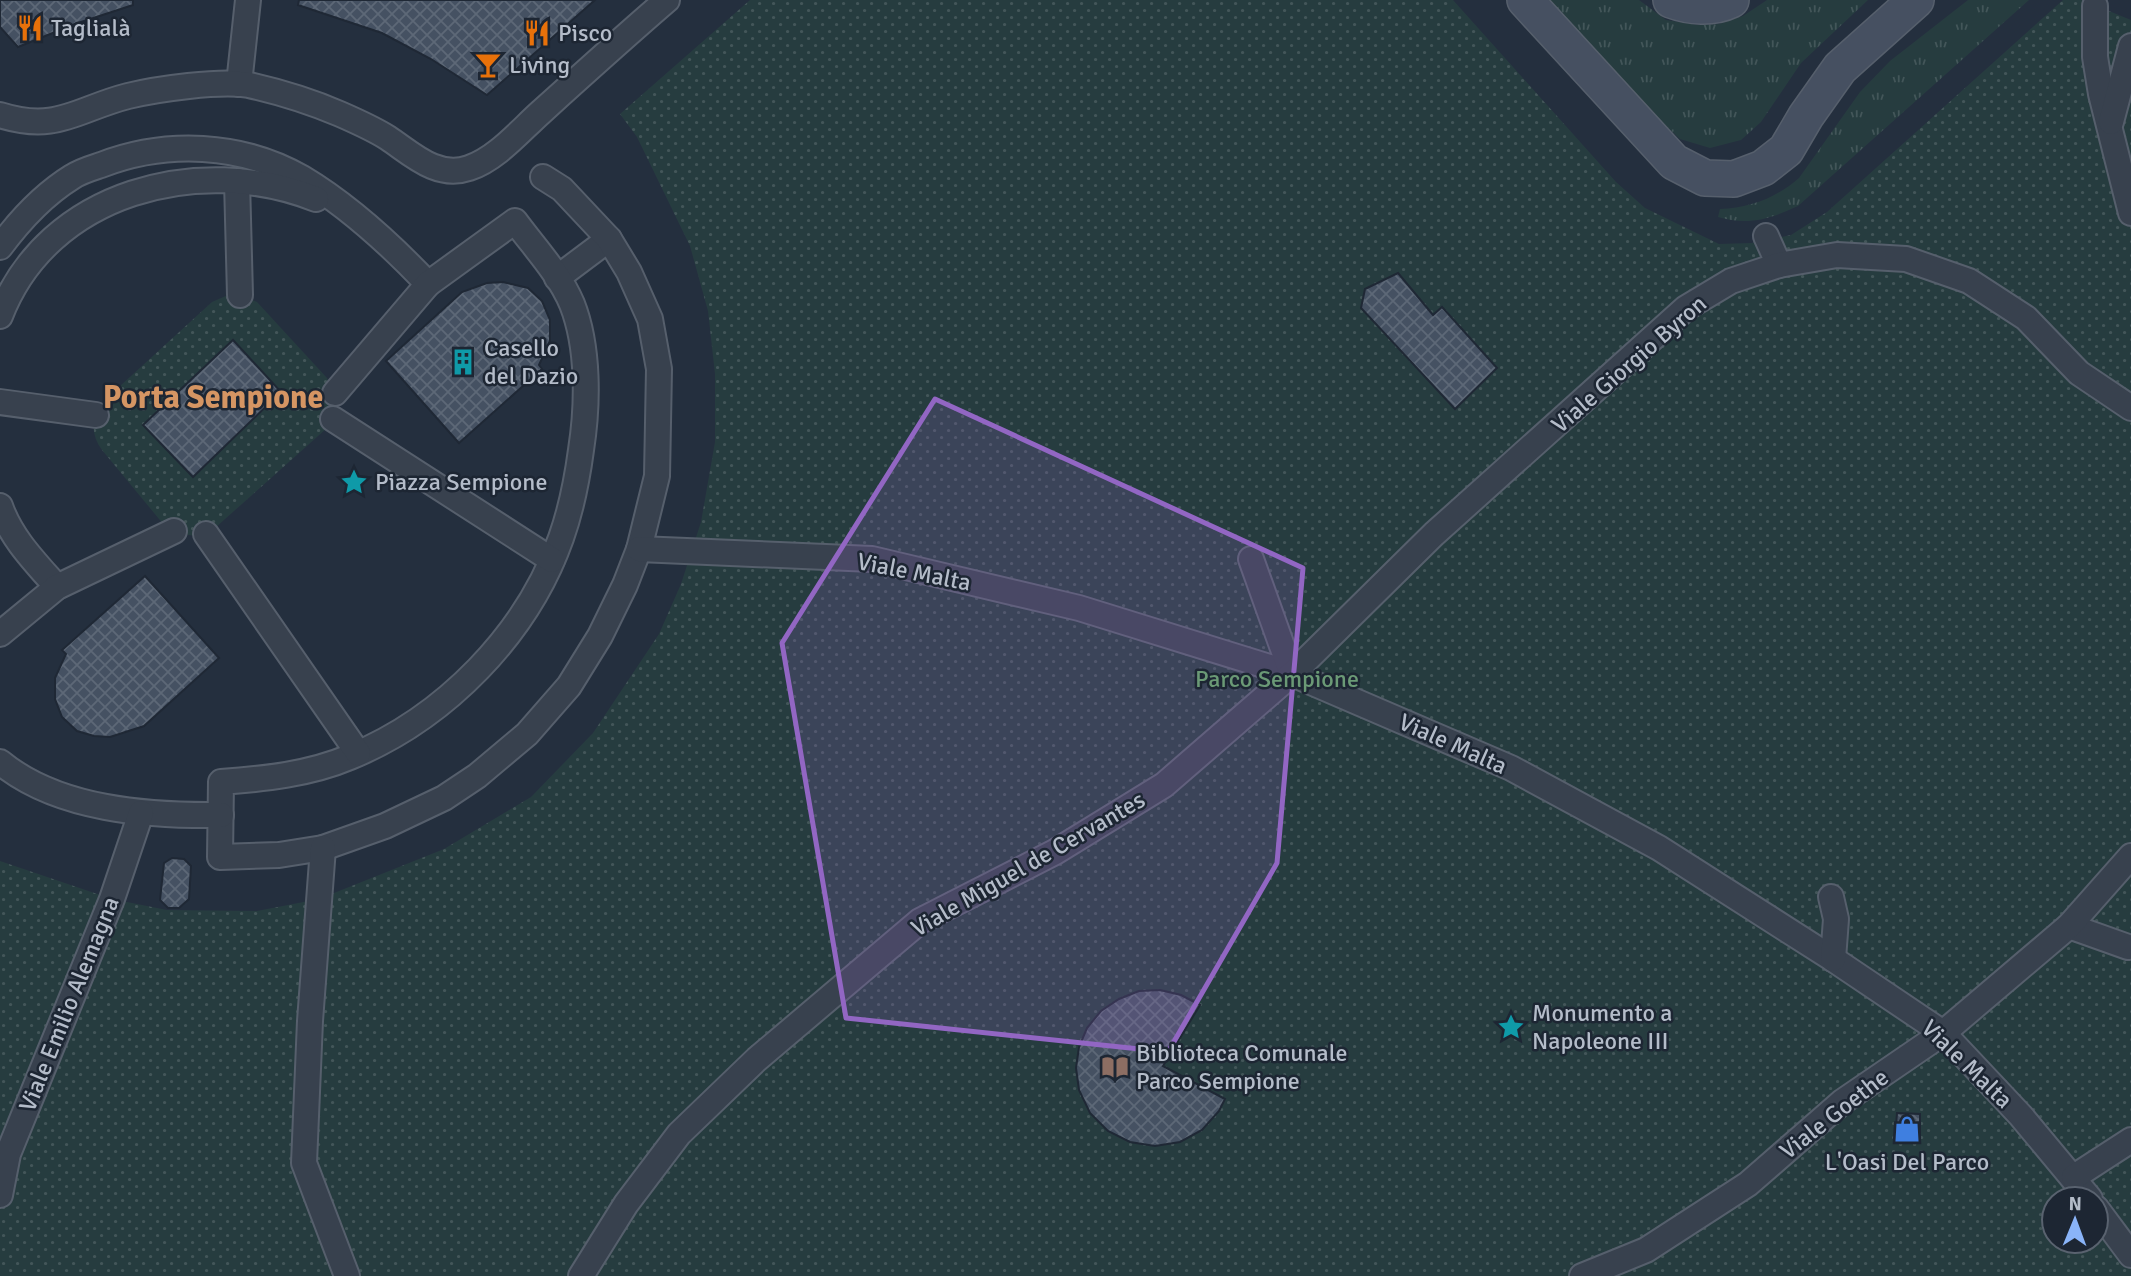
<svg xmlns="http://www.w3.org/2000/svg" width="2131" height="1276" font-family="Signika,sans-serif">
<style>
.grass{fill:url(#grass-tufts)}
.park{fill:url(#park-dots);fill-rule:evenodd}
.building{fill:url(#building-cross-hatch);stroke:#1f2835;stroke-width:2}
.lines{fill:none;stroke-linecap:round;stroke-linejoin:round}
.street-casing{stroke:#565f6c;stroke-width:28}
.secondary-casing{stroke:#565f6c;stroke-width:38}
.street{stroke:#38414e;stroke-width:24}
.secondary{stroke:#465061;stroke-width:35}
.marked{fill:#9266c3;fill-opacity:0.2;stroke:#9266c3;stroke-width:5;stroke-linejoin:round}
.labels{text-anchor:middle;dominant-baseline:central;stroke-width:5;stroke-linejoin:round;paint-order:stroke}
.poi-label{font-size:24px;fill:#b4bcc9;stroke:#1d2633;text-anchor:start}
.street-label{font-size:24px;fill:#b4bcc9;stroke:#1d2633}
.park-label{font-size:24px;fill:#6b9a76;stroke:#1d2633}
.district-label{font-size:32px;font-weight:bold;fill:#d59563;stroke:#1d2633}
</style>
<defs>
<pattern id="grass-tufts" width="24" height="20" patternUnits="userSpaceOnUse" patternTransform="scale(1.75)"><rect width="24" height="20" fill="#263c3f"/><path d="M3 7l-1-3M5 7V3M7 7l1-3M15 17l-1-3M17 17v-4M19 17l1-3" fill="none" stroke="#435659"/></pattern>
<pattern id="park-dots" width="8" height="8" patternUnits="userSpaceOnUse" patternTransform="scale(1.75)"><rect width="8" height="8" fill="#263c3f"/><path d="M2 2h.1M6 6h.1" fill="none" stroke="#435659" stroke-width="1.8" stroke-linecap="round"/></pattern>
<pattern id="building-cross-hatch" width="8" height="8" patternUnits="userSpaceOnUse" patternTransform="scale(1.75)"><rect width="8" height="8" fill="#455162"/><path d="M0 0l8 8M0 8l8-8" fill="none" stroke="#5d6877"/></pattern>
</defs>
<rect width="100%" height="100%" fill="#242f3e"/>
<g class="grass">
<path d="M 1550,0 L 1639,0 L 1666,20 L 1698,25 L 1719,24 L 1743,16 L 1767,0 L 1868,0 L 1801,63 L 1761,122 L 1741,140 L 1710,148 L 1680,139 L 1638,99 Z"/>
<path d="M 1968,0 L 2029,0 L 1798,206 C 1770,219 1748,226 1718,217 L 1720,209 C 1750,208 1776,198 1799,178 L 1860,92 L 1890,61 Z"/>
</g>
<g class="park">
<path d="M 750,0 L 1453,0 L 1616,182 L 1645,208 L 1719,244 L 1752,243 L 1791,235 L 1827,212 L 2063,0 L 2082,0 L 2131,20 L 2131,1276 L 0,1276 L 0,861 L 112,899 L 167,910 L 257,911 L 319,899 L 444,849 L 531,797 L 593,733 L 659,634 L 681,584 L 701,522 L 715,442 L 715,374 L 708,311 L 690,246 L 637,137 L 620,114 ZM 2054,1199 L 2096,1199 L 2096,1241 L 2054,1241 Z"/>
<path d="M 228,295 L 240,295 L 257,302 L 327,378 L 336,398 L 336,408 L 327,428 L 215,528 L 195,536 L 183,534 L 164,525 L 102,450 C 88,431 93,413 108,397 L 212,302 Z"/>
</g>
<g class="building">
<path d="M 0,0 L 133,0 L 133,5 L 75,24 L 18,47 L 0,27 Z"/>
<path d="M 299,0 L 595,0 L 487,95 L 431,59 L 382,33 L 298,5 Z"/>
<path d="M 1398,273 L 1433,315 L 1442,307 L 1497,368 L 1455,409 L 1361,308 L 1365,289 Z"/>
<path d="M 503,282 L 528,288 L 542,301 L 550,320 L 550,341 L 539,365 L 542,369 L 459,443 L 386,361 L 462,292 L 487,283 Z"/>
<path d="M 233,340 L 281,392 L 193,477 L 143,425 Z"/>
<path d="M 145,576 L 219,658 L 144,726 L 110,737 L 94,736 L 77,731 L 62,717 L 55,699 L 55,678 L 66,654 L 62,650 Z"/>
<path d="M 172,858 L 184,859 L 191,866 L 189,899 L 179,908 L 168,908 L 160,900 L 164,863 Z"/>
<path d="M 1160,990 L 1181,995 L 1200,1005 L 1163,1066 L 1225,1099 L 1219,1111 L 1202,1130 L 1180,1142 L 1155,1146 L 1130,1142 L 1108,1131 L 1090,1113 L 1079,1090 L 1076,1068 L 1079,1047 L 1087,1028 L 1101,1011 L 1119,999 L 1139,991 Z"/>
<path d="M 1897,1113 L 1920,1114 L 1920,1140 L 1895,1138 Z"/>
</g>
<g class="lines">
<g class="street-casing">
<g id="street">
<path d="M 2095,6 L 2095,57 L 2101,94 L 2131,213"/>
<path d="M 239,84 L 248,0"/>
<path d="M 0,115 C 57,133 77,109 128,96 C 157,89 220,80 249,85 C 280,92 312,102 340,114 C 356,121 374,129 388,138 C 412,154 437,179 469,168 C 496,159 519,132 540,113 C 582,75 624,37 667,0"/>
<path d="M 2111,122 L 2131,46"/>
<path d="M 237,181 L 240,295"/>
<path d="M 1766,236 L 1779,265"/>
<path d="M 0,247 C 20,220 43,195 72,177 C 81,171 92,168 101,165 C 166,140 241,143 302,178 C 349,206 391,245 428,284"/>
<path d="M 557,278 L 609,239"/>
<path d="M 0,316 C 48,191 200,153 316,199"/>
<path d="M 335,393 L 428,284 L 515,221 C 534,247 559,273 572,304 C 589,347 588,405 581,450 C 577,480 571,510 561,538 C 527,634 445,718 350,757 C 310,774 264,779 221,782 L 220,857 L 279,855 L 323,848 L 385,826 L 444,798 L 477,776 L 527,734 L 569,686 L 600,636 L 625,585 L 639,549 L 657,476 L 659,369 L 650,319 L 629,272 L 609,239 L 562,189 L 543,177"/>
<path d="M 0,402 L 96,415"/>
<path d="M 333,419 L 552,560"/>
<path d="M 0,506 C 11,538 35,562 57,587"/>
<path d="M 206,534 L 358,753"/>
<path d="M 639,549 L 872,559 L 1079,608 L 1292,674 L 1511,768 L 1659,848 L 1833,959 L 1943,1033 L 2021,1116 L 2090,1199"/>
<path d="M 1251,559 L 1292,674"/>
<path d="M 0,634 L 57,587 L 174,531"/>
<path d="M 0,762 C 58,810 149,816 221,815"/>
<path d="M 323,848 L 310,1021 L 304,1163 L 347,1276"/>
<path d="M 1831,897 L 1836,919 L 1833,959"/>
<path d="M 2069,926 L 2128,947"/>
<path d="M 2074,1177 L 2131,1140"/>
<path d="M 0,1195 L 8,1154 L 112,899 L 141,813"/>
<path d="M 2096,1208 L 2131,1255"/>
<path d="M 581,1276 L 626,1204 L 679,1134 L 757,1059 L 920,921 L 1055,852 L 1164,785 L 1292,674 L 1434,534 L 1686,308 L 1731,281 L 1779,265 L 1837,255 L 1906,259 L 1969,281 L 2026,318 L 2079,373 L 2131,408"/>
<path d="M 1582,1276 L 1646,1250 L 1748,1184 L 1842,1102 L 1943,1033 L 2069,926 L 2131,856"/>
</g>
</g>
<g class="secondary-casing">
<g id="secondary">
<path d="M 1525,0 L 1674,162 L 1705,178 L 1734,179 L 1763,168 L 1786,150 L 1806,116 L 1840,68 L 1916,0"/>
<path d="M 1671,0 C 1690,7 1712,9 1731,0"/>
</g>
</g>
<use href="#street" class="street"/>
<use href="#secondary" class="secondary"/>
</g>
<path class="marked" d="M 935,399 L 1303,568 L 1277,863 L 1168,1052 L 846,1018 L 782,643 Z"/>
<defs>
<g id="restaurant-bare" transform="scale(2.1)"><path d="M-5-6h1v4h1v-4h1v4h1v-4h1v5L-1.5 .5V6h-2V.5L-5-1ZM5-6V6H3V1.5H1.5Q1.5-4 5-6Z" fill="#e8710a" stroke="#1d2633" stroke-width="2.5" paint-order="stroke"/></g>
<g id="bar-bare" transform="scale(2.1)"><path d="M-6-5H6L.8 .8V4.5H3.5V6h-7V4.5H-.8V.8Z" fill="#e8710a" stroke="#1d2633" stroke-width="2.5" paint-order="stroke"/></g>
<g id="building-bare" transform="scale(2.1)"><path d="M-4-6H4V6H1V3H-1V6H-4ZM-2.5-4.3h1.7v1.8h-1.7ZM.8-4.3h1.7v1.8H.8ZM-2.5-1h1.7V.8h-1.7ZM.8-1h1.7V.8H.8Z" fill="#0f9aa8" stroke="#1d2633" stroke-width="2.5" paint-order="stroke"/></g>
<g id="sight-bare" transform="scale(2.1)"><path d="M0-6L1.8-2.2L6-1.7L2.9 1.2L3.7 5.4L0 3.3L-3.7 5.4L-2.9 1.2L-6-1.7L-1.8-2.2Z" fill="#0f9aa8" stroke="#1d2633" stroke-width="2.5" paint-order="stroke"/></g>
<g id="library-bare" transform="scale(2.1)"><path d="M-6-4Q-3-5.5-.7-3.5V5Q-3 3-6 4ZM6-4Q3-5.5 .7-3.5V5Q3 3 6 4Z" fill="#8d6e63" stroke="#1d2633" stroke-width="2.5" paint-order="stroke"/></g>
<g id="shop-bare" transform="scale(2.1)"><path d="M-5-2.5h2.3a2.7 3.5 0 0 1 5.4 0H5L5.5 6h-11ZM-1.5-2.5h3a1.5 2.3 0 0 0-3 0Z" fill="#3f7fe0" stroke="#1d2633" stroke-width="2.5" paint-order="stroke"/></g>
</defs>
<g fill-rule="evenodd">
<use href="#restaurant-bare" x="30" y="28"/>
<use href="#restaurant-bare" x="537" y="33"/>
<use href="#bar-bare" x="488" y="65"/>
<use href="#building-bare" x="463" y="362"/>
<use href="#sight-bare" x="354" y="482"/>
<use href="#sight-bare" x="1511" y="1027"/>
<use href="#library-bare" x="1115" y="1067"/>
<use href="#shop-bare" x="1907" y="1129"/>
</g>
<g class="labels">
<g class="poi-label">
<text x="51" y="28">Taglialà</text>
<text x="558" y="33">Pisco</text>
<text x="509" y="65">Living</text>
<text x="484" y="348">Casello<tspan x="484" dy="28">del Dazio</tspan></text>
<text x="375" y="482">Piazza Sempione</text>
<text x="1532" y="1013">Monumento a<tspan x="1532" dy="28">Napoleone III</tspan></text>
<text x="1136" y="1053">Biblioteca Comunale<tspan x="1136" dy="28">Parco Sempione</tspan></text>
<text x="1907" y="1162" text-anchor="middle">L'Oasi Del Parco</text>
</g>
<g class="street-label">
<text transform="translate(1629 364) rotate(-41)">Viale Giorgio Byron</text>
<text transform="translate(914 572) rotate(11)">Viale Malta</text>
<text transform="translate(1453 744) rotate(24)">Viale Malta</text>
<text transform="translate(1028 864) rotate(-30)">Viale Miguel de Cervantes</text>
<text transform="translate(69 1004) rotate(-68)">Viale Emilio Alemagna</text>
<text transform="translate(1967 1064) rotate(44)">Viale Malta</text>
<text transform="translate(1834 1114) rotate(-38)">Viale Goethe</text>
</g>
<g class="park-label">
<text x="1277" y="679">Parco Sempione</text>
</g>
<g class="district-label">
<text x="213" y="397">Porta Sempione</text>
</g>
</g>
<g transform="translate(2075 1220) rotate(1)"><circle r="33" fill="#1d2633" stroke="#59626f" stroke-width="2"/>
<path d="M0-5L12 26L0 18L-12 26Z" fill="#8ab4f8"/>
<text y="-10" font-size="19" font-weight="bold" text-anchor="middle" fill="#b4bcc9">N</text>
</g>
</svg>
